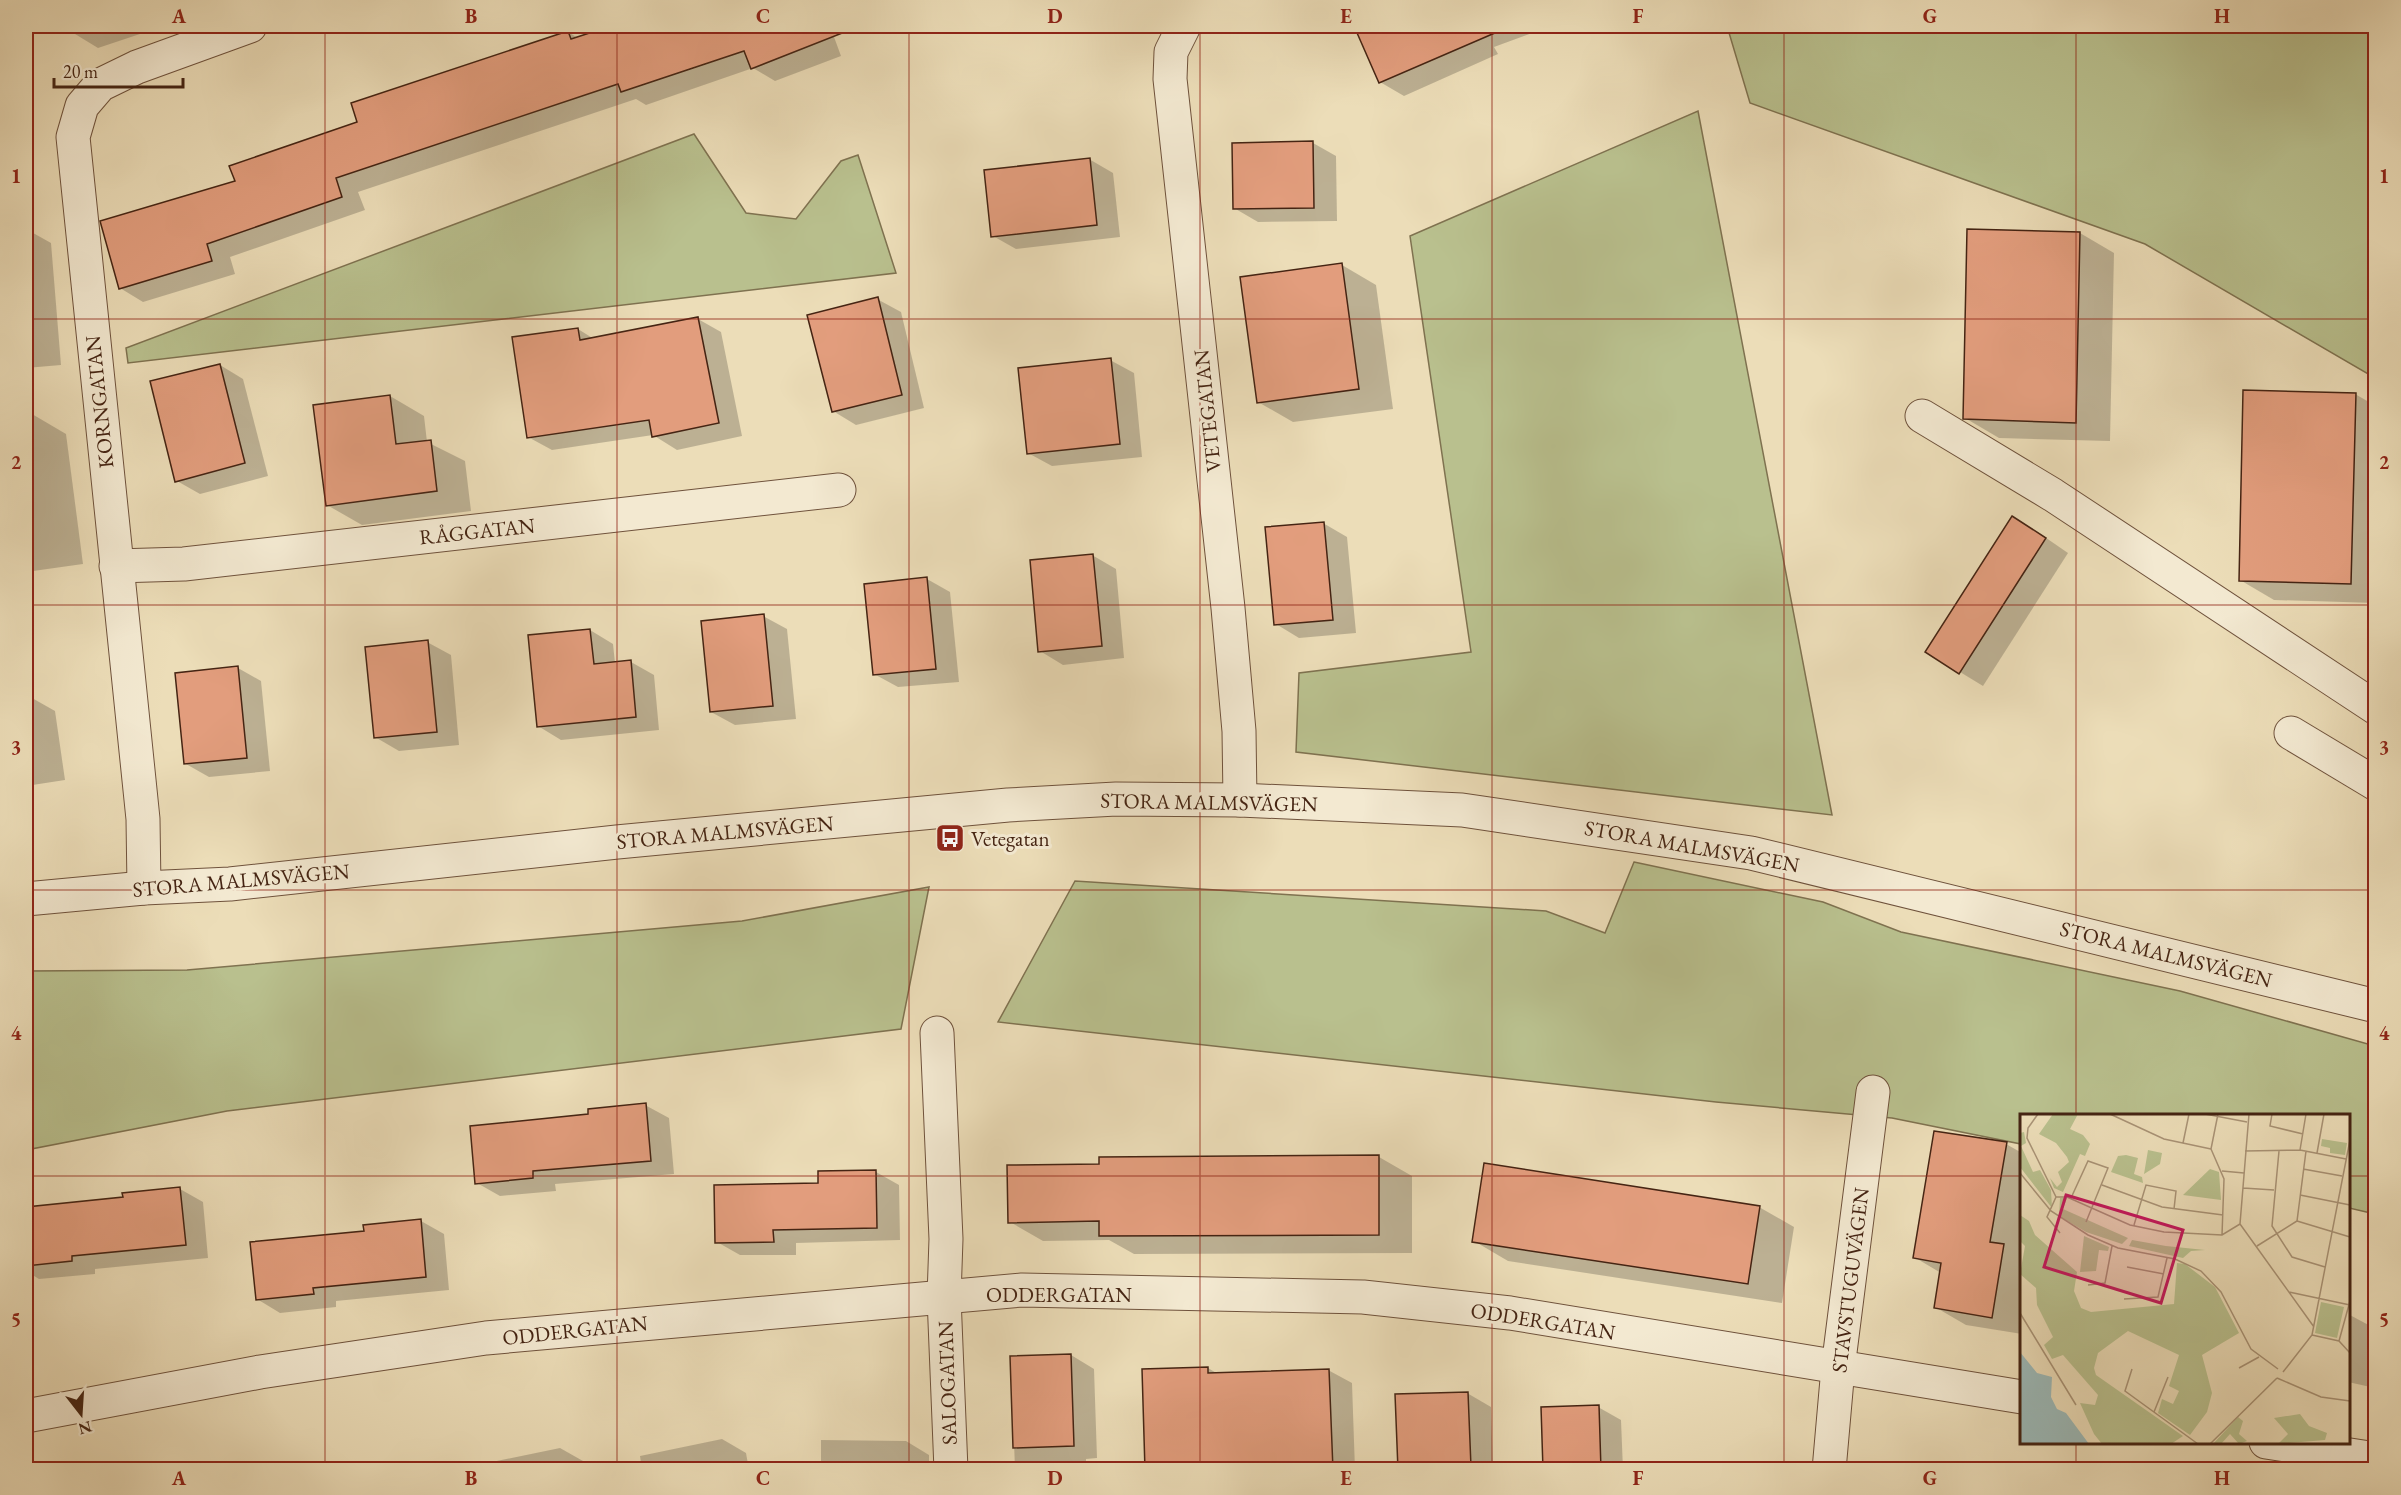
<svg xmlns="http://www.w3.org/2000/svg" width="2401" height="1495" font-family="'EB Garamond',serif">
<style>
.green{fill:#b9c08e;stroke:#7f7250;stroke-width:1.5}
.shadow{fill:#0003}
.building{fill:#e29d7d;stroke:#452413;stroke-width:1.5}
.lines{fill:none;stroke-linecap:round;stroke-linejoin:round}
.minor-casing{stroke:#6f523c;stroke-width:35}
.minor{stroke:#f3e9d1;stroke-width:33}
.grid{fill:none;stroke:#8f2418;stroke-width:1.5;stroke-opacity:0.55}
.labels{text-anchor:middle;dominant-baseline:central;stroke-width:6;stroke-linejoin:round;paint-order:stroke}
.street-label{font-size:21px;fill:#452413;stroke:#f3e9d1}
.poi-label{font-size:21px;fill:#452413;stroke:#f3e9d1;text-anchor:start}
.inset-road{fill:none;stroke:#a99376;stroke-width:1.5}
.view{fill:#c2185b;fill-opacity:0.15;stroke:#c2185b;stroke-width:3}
.inset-edge{fill:none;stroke:#452413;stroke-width:3}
.neatline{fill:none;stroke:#8f2418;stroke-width:2}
.grid-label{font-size:20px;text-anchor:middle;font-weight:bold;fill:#8f2418}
</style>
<rect width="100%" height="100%" fill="#ecddb8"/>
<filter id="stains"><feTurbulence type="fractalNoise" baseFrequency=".00333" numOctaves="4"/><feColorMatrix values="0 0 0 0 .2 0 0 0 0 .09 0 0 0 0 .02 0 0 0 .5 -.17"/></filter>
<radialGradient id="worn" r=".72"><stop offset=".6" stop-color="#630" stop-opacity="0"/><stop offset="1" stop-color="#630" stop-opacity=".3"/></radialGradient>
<g class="green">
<path d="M 1727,26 L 2375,26 L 2375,378 L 2145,244 L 1750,103 Z"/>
<path d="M 1698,111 L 1832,815 L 1296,752 L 1299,673 L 1471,652 L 1410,236 Z"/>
<path d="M 694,134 L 746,213 L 796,219 L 841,161 L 858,155 L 896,273 L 128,363 L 126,348 Z"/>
<path d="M 1634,862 L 1823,902 L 1901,932 L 2180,991 L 2375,1046 L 2375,1214 L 2349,1208 L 2348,1116 L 2022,1116 L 2021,1144 L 1892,1118 L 1716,1102 L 998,1022 L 1075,881 L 1546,911 L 1605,933 Z"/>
<path d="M 929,887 L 901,1029 L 227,1111 L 26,1150 L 26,971 L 187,970 L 742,921 Z"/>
<path d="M 2375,1352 L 2375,1429 L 2371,1431 Z"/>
</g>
<g class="shadow">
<path d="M 72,26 L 164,26 L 98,48 L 75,34 Z"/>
<path d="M 616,26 L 830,26 L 841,56 L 775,81 L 753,68 L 646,105 L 636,99 L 358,192 L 365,210 L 230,257 L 235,274 L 143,302 L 120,288 L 237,182 L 359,123 L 568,32 L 578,38 Z"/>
<path d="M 1356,26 L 1551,26 L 1494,47 L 1498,54 L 1404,96 L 1380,82 Z"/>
<path d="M 26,63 L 31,115 L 26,116 Z"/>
<path d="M 1313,143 L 1336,156 L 1337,221 L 1258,222 L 1234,208 L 1234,144 Z"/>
<path d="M 1089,159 L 1113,173 L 1120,237 L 1016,249 L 993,236 Z"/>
<path d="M 26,229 L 51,243 L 61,365 L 26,368 Z"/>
<path d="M 2080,233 L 2114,253 L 2110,441 L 1999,438 L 1965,418 Z"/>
<path d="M 1342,265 L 1376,285 L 1393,409 L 1293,422 L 1258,402 Z"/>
<path d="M 877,299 L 901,312 L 924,408 L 856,425 L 833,411 Z"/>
<path d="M 698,319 L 721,332 L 742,436 L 677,450 L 653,435 L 552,450 L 528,437 L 578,329 L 594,339 Z"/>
<path d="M 1110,360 L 1134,373 L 1142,457 L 1052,466 L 1028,453 Z"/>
<path d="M 220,365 L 243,379 L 268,476 L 200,494 L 177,481 Z"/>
<path d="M 2355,394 L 2376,406 L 2376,603 L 2274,600 L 2240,580 Z"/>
<path d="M 390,396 L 424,416 L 427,442 L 465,461 L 471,511 L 362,525 L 327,505 Z"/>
<path d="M 32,414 L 66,434 L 83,564 L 26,572 L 26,415 Z"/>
<path d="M 1323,523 L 1347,537 L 1356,633 L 1299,638 L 1276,624 Z"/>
<path d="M 2036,531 L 2068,553 L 1983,686 L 1960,672 Z"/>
<path d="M 1092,555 L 1116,569 L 1124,658 L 1063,665 L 1040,651 Z"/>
<path d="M 927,579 L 950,592 L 959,682 L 898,687 L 874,674 Z"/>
<path d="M 763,616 L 787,629 L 796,719 L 735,725 L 711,712 Z"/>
<path d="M 590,630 L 613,644 L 615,663 L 631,662 L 654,675 L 659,730 L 561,740 L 538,726 Z"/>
<path d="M 427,642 L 451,655 L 459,745 L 399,751 L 375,737 Z"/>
<path d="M 238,668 L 261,681 L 270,771 L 209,777 L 186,764 Z"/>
<path d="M 32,698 L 55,711 L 65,780 L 26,786 L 26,699 Z"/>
<path d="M 645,1105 L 669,1118 L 674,1174 L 555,1184 L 556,1191 L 500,1196 L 477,1183 L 590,1116 Z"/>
<path d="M 2006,1144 L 2022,1153 L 2022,1334 L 1966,1325 L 1935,1307 L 1941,1273 L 1914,1257 Z"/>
<path d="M 1379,1157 L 1412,1176 L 1412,1253 L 1134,1254 L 1109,1240 L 1043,1241 L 1010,1222 Z"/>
<path d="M 876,1172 L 899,1185 L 900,1240 L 796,1243 L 796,1255 L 740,1255 L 717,1242 L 820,1184 Z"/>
<path d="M 180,1189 L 203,1202 L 208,1258 L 95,1269 L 95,1274 L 39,1279 L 26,1271 L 26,1209 L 124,1199 Z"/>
<path d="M 1759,1207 L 1794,1227 L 1782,1303 L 1508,1261 L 1474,1241 Z"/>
<path d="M 421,1221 L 444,1234 L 449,1290 L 336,1301 L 336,1307 L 280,1313 L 257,1299 L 365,1232 Z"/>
<path d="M 2348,1314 L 2376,1329 L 2375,1388 L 2348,1382 Z"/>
<path d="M 1071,1355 L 1094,1369 L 1097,1458 L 1086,1459 L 1086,1470 L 1015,1470 L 1011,1357 Z"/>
<path d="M 1208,1368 L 1218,1374 L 1328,1370 L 1352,1383 L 1355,1470 L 1147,1470 Z"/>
<path d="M 1467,1393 L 1491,1407 L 1493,1470 L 1400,1470 Z"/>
<path d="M 1598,1407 L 1621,1420 L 1623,1470 L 1544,1470 Z"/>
<path d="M 722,1439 L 746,1453 L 749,1470 L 642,1470 L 640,1456 Z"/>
<path d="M 821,1440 L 906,1441 L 929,1455 L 929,1470 L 821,1470 Z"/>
<path d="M 560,1448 L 583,1461 L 585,1470 L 478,1470 L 477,1465 Z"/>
<path d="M 1942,1465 L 1969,1470 L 1941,1470 Z"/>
</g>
<g class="building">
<path d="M 611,26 L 855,26 L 855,28 L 751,69 L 744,51 L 621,92 L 618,84 L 336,178 L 342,197 L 207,244 L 212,261 L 119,289 L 100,221 L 235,181 L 229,166 L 357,122 L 351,103 L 568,31 L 571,39 Z"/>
<path d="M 1354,26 L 1511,26 L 1379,83 Z"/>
<path d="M 1313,141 L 1314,208 L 1233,209 L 1232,143 Z"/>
<path d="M 1090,158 L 1097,225 L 991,237 L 984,170 Z"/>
<path d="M 1967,229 L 2080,232 L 2076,423 L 1963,419 Z"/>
<path d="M 1342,263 L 1359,389 L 1257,403 L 1240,277 Z"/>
<path d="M 878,297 L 902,395 L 832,412 L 807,315 Z"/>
<path d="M 698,317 L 719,423 L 652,437 L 649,420 L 527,438 L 512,337 L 578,328 L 580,340 Z"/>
<path d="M 1111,358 L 1120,444 L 1027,454 L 1018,368 Z"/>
<path d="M 220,364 L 245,463 L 175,482 L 150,381 Z"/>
<path d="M 2243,390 L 2356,393 L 2351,584 L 2239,581 Z"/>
<path d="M 390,395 L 396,444 L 431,440 L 437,491 L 326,506 L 313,405 Z"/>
<path d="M 2012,516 L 2046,538 L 1959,674 L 1925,652 Z"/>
<path d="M 1324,522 L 1333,620 L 1274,625 L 1265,527 Z"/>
<path d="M 1093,554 L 1102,646 L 1038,652 L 1030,560 Z"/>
<path d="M 927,577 L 936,669 L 873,675 L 864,584 Z"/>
<path d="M 764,614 L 773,706 L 710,712 L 701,621 Z"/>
<path d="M 590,629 L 594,664 L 631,660 L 636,717 L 537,727 L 528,635 Z"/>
<path d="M 428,640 L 437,732 L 374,738 L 365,647 Z"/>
<path d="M 238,666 L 247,758 L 184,764 L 175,673 Z"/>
<path d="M 646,1103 L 651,1161 L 533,1171 L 533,1178 L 475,1184 L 470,1126 L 588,1114 L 588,1109 Z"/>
<path d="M 1934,1131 L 2007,1142 L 1990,1242 L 2004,1244 L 1992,1318 L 1934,1308 L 1941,1263 L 1913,1258 Z"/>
<path d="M 1379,1155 L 1379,1235 L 1099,1236 L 1099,1221 L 1008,1223 L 1007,1165 L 1099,1164 L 1099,1157 Z"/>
<path d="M 1484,1163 L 1760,1206 L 1748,1284 L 1472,1242 Z"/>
<path d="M 876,1170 L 877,1228 L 773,1230 L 774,1242 L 715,1243 L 714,1185 L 818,1183 L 818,1171 Z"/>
<path d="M 180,1187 L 186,1245 L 72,1256 L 72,1261 L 26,1266 L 26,1207 L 123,1197 L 122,1193 Z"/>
<path d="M 421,1219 L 426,1277 L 313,1288 L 314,1294 L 256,1300 L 250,1242 L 364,1231 L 363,1225 Z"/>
<path d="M 1071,1354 L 1074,1446 L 1013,1448 L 1010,1356 Z"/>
<path d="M 1208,1367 L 1208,1373 L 1329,1369 L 1333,1470 L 1145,1470 L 1142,1369 Z"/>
<path d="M 1468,1392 L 1471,1467 L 1398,1470 L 1395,1394 Z"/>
<path d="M 1599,1405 L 1601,1470 L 1543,1470 L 1541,1407 Z"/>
</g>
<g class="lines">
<g class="minor-casing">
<g id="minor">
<path d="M 1184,26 L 1171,52 L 1170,79 L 1228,608 L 1239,731 L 1240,800"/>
<path d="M 1922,416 L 2053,495 L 2376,708"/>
<path d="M 116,566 L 184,564 L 839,490"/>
<path d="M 2291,733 L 2376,784"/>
<path d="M 144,888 L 143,819 L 73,137 L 82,106 L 100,85 L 137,67 L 250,26"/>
<path d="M 26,899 L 144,888 L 230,884 L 617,842 L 1008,805 L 1116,799 L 1240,800 L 1462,810 L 1751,853 L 2376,1006"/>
<path d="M 937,1033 L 946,1239 L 944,1297 L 951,1470"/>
<path d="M 26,1416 L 260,1372 L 486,1338 L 1022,1290 L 1363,1297 L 1510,1313 L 2022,1397"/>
<path d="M 2266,1442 L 2376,1459"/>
<path d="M 1829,1470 L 1838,1368 L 1873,1092"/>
</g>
</g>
<use href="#minor" class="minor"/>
</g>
<path class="grid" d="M 325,26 L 325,1470M 617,26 L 617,1470M 909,26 L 909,1470M 1200,26 L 1200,1470M 1492,26 L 1492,1470M 1784,26 L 1784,1470M 2076,26 L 2076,1116M 26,319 L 2376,319M 26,605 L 2376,605M 26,890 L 2376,890M 26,1176 L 2022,1176M 2348,1176 L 2376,1176M 2076,1442 L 2076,1470"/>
<defs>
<g id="bus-square" transform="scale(1.5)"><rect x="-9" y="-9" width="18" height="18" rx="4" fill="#8f2418" stroke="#f3e9d1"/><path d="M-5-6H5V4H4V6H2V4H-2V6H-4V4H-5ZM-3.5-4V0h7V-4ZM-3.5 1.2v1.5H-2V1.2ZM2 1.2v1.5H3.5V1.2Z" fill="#fff"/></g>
</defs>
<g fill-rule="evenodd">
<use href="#bus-square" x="950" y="838"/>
</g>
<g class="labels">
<g class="street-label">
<text transform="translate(99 402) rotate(-96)">KORNGATAN</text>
<text transform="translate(1207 411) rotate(-96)">VETEGATAN</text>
<text transform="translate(477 531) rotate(-6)">RÅGGATAN</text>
<text transform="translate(1209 802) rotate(1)">STORA MALMSVÄGEN</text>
<text transform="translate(725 832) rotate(-5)">STORA MALMSVÄGEN</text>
<text transform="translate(1692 846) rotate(10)">STORA MALMSVÄGEN</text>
<text transform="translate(241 880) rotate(-5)">STORA MALMSVÄGEN</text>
<text transform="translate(2166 954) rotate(14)">STORA MALMSVÄGEN</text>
<text transform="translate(1850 1280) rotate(-83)">STAVSTUGUVÄGEN</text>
<text x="1059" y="1294">ODDERGATAN</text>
<text transform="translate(1543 1321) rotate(9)">ODDERGATAN</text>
<text transform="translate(575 1330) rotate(-6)">ODDERGATAN</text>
<text transform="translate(947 1383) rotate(-92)">SALOGATAN</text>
</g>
<g class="poi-label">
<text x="971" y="838">Vetegatan</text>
</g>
</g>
<g transform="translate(2020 1114)">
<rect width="330" height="330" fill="#ecddb8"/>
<path d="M 33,0 L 58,0 L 50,15 L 63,21 L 70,30 L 65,42 L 60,40 L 43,78 L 34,74 L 30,64 L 37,73 L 42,68 L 38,58 L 49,48 L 47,43 L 36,29 L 19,20 ZM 4,18 L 6,29 L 1,32 L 13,58 L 20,56 L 31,76 L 32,94 L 0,53 L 0,19 ZM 302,25 L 327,29 L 325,41 L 310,39 L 310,34 L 301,32 ZM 128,36 L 142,39 L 140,50 L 124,60 ZM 106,41 L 118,44 L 114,60 L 122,63 L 123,69 L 91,58 L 98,42 ZM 190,55 L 199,58 L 201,86 L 163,81 ZM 40,84 L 47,84 L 43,95 L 108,124 L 102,130 L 66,118 L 39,102 ZM 0,101 L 9,107 L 15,121 L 57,158 L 54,177 L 61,194 L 71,198 L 154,190 L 157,149 L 165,150 L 195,173 L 219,219 L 182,241 L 192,279 L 187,298 L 170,321 L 138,299 L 142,285 L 153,290 L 159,277 L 149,272 L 159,241 L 108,217 L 78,239 L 74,254 L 76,261 L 163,322 L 151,330 L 82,330 L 74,320 L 60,289 L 75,291 L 78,281 L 43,241 L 32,245 L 24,231 L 33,223 L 17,191 L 16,174 L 0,160 L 5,132 L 0,127 ZM 64,122 L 89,133 L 88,137 L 79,136 L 76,157 L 60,158 ZM 112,126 L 146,132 L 185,136 L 171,137 L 163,144 L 109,132 ZM 301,188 L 324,193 L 317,224 L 295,219 ZM 280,300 L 289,312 L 307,319 L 305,326 L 258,330 L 268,320 L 254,304 ZM 218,303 L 223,307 L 219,320 L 227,327 L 219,330 L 210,320 L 201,330 L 193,330 Z" fill="#b9c08e"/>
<path d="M 0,238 L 17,259 L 32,263 L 31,283 L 37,295 L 46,299 L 69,330 L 0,330 Z" fill="#9cbab9"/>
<path class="inset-road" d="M 18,0 L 8,14 L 7,24 L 36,83 L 27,103 L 40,119M 90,0 L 144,25 L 191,35M 185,0 L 227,8M 198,0 L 191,35 L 204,65 L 202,121M 229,0 L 220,110 L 294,213M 252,0 L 250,12 L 283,20M 163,29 L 169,0M 280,36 L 286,0M 225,37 L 280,36 L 326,45M 259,37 L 252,112 L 272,143 L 305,153M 297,39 L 304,0M 283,55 L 322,62M 202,57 L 224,59M 0,59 L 31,97 L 68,121 L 98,134 L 155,145 L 181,157 L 201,178 L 231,235 L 258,255M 82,71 L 142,93 L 203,101M 223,74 L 254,76M 280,81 L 330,91M 36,83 L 47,83 L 110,111 L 144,118 L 202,121 L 220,110M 51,84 L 68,47 L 88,54 L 66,108M 277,107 L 330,123M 114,111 L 126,71 L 156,77 L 154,95M 237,132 L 277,107 L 286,37M 107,153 L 144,160M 68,171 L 85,169 L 92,132M 269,178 L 330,191M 104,185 L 138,183 L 147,144M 0,199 L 56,291M 292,221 L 319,227 L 330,239M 319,227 L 330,187M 219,254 L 239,243M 112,255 L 105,277 L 178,330M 263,258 L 292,221 L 330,26M 257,264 L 301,283 L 330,287M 134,298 L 148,263M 190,330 L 257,264"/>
<path class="view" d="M 46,81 L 163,116 L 141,189 L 24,153 Z"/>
<rect width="330" height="330" class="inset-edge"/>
</g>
<rect width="2401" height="1495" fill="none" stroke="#ecddb8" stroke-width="66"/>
<g transform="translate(81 1414) rotate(163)" stroke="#f3e9d1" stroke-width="4.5" paint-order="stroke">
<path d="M0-4.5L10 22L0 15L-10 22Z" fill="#452413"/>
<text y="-9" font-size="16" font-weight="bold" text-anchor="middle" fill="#452413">N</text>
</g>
<path d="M54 78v9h129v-9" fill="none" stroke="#452413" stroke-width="3"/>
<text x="63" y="78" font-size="18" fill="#452413" stroke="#f3e9d1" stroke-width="4.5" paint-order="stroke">20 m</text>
<rect x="33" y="33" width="2335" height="1429" class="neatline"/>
<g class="grid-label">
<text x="179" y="23">A</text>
<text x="471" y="23">B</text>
<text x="763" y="23">C</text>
<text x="1055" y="23">D</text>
<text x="1346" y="23">E</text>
<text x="1638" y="23">F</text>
<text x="1930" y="23">G</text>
<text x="2222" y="23">H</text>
<text x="16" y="183">1</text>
<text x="2384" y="183">1</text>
<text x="16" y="469">2</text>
<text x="2384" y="469">2</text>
<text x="16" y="754">3</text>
<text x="2384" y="754">3</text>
<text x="16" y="1040">4</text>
<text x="2384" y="1040">4</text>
<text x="16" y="1326">5</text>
<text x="2384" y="1326">5</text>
<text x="179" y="1485">A</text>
<text x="471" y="1485">B</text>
<text x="763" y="1485">C</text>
<text x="1055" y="1485">D</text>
<text x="1346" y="1485">E</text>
<text x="1638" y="1485">F</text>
<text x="1930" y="1485">G</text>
<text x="2222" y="1485">H</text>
</g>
<rect width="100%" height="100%" filter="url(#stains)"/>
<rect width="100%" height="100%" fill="url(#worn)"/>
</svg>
